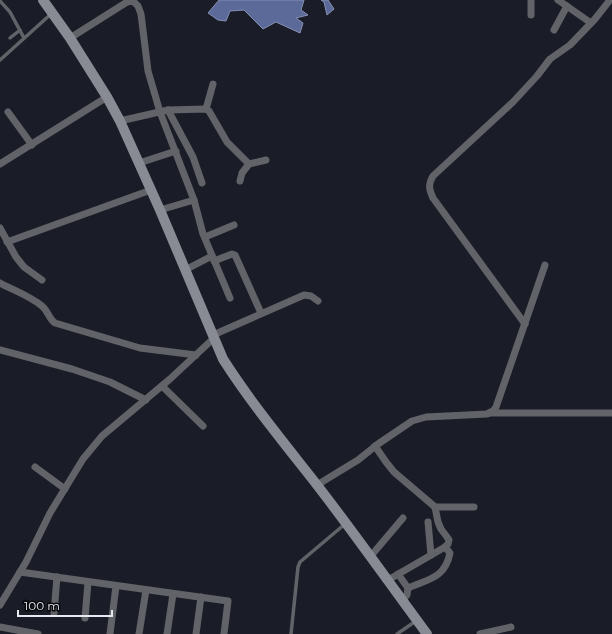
<svg xmlns="http://www.w3.org/2000/svg" width="612" height="634" font-family="Montserrat,sans-serif">
<style>
.water{fill:#5b6a99;stroke:#8590b3}
.lines{fill:none;stroke-linecap:round;stroke-linejoin:round}
.lane{stroke:#616368;stroke-width:3.5}
.street{stroke:#616368;stroke-width:7}
.secondary{stroke:#888b93;stroke-width:10}
</style>
<rect width="100%" height="100%" fill="#1a1d27"/>
<g class="water">
<path d="M 219,0 L 304,0 L 301,10 L 308,15 L 296,18 L 303,23 L 300,33 L 276,22 L 263,29 L 244,10 L 230,11 L 226,21 L 218,20 L 208,13 Z"/>
<path d="M 321,0 L 328,0 L 334,9 L 327,15 L 324,2 Z"/>
</g>
<g class="lines">
<g class="lane">
<path d="M 0,1 L 10,12 L 24,38"/>
<path d="M 10,38 L 20,30"/>
<path d="M 0,60 L 51,14"/>
<path d="M 291,634 L 298,567 L 300,562 L 345,524"/>
<path d="M 397,634 L 416,621"/>
</g>
<g class="street">
<path d="M 531,0 L 531,15"/>
<path d="M 558,0 L 591,23"/>
<path d="M 554,30 L 567,6"/>
<path d="M 70,38 L 127,2 L 133,1 L 138,6 L 141,14 L 148,71 L 160,112 L 194,200 L 203,234 L 230,298"/>
<path d="M 206,109 L 213,84"/>
<path d="M 168,110 L 193,157 L 202,183"/>
<path d="M 8,112 L 32,145"/>
<path d="M 120,121 L 168,110 L 206,109 L 209,111 L 227,142 L 249,164"/>
<path d="M 139,163 L 176,151"/>
<path d="M 0,164 L 107,97"/>
<path d="M 240,181 L 242,173 L 249,164 L 266,160"/>
<path d="M 160,210 L 194,200"/>
<path d="M 0,228 L 16,257 L 24,267 L 42,280"/>
<path d="M 205,237 L 234,225"/>
<path d="M 7,242 L 151,190"/>
<path d="M 214,261 L 232,254 L 235,255 L 261,313"/>
<path d="M 185,270 L 212,256"/>
<path d="M 0,283 C 13,290 30,296 42,306 C 48,311 49,319 55,323 L 140,348 L 196,355"/>
<path d="M 525,324 L 433,198 C 429,189 428,185 433,176 L 513,102 L 537,76 L 550,59 L 570,45 L 595,19 L 610,0"/>
<path d="M 213,335 L 304,295 L 311,296 L 318,301"/>
<path d="M 0,350 L 72,369 L 110,382 L 146,400"/>
<path d="M 162,386 L 203,426"/>
<path d="M 490,413 L 612,413"/>
<path d="M 375,446 L 386,462 L 394,472 L 435,507 L 438,522 L 441,529 L 447,537 L 449,540 L 448,544 L 445,547 L 388,580"/>
<path d="M 35,467 L 65,489"/>
<path d="M 317,485 L 358,460 L 378,444 L 412,421 L 426,417 L 487,414 L 493,411 L 496,407 L 545,265"/>
<path d="M 435,507 L 474,507"/>
<path d="M 428,522 L 431,555"/>
<path d="M 370,557 L 403,518"/>
<path d="M 20,572 L 228,601 L 224,634"/>
<path d="M 398,574 L 408,588 L 407,595 L 402,600"/>
<path d="M 408,588 C 429,579 445,578 450,553 L 445,547"/>
<path d="M 0,605 L 26,562 L 50,513 L 83,459 L 102,436 L 170,379 L 214,338"/>
<path d="M 54,613 L 57,577"/>
<path d="M 85,618 L 88,582"/>
<path d="M 0,627 L 38,634"/>
<path d="M 110,634 L 116,586"/>
<path d="M 139,634 L 146,590"/>
<path d="M 167,634 L 173,594"/>
<path d="M 196,634 L 201,597"/>
<path d="M 480,634 L 511,627"/>
</g>
<path class="secondary" d="M 43,0 L 70,38 L 107,97 L 120,121 L 160,210 L 223,359 C 251,403 285,444 317,485 C 355,534 390,584 427,634"/>
</g>
<path d="M18 610v6h94v-6" fill="none" stroke="#e7eaf0" stroke-width="2"/>
<text x="24" y="610" font-size="12" fill="#e7eaf0" stroke="#07080c" stroke-width="3" paint-order="stroke">100 m</text>
</svg>
